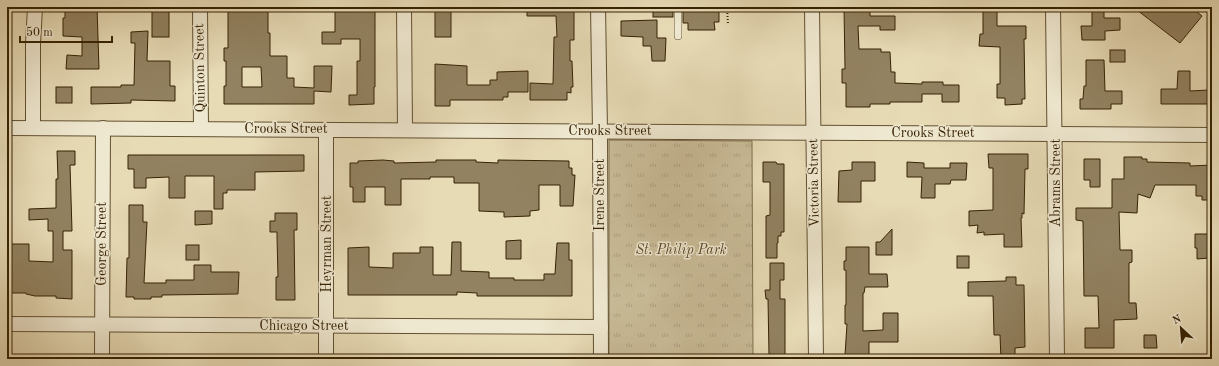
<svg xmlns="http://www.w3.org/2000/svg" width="1219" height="366" font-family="'Old Standard TT',serif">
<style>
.park{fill:url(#park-tufts);stroke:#806f4e}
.building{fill:#928261;stroke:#362204;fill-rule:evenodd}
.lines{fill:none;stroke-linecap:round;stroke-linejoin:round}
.lane-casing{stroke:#625030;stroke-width:8}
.street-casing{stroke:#625030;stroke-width:16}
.path{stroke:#362204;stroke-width:2;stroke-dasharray:1 2;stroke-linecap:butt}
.lane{stroke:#efe8d0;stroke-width:7}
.street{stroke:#efe8d0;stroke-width:14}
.labels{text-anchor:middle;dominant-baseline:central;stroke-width:3;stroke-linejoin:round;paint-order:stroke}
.street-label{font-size:14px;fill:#362204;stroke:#efe8d0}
.park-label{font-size:14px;font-style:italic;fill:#5b4829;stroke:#efe8d0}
</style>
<defs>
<pattern id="park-tufts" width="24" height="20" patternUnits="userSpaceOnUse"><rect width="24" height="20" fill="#c9bc98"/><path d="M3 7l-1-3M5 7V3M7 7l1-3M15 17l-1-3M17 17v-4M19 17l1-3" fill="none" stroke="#ada181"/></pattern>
</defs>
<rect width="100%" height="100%" fill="#e7dbb6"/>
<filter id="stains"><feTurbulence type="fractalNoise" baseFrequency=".005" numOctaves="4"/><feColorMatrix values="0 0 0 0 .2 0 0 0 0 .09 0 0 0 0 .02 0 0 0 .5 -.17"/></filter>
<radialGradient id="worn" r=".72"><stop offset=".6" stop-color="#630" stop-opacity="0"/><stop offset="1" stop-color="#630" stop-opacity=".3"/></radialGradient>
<path class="park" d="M 609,140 L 752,141 L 753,359 L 609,359 Z"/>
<g class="building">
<path d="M 65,7 L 97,7 L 99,69 L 66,69 L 67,55 L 82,56 L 82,37 L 63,36 L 63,18 L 65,18 Z"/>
<rect x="152" y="7" width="17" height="30"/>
<path d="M 228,7 L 268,7 L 268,33 L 270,33 L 270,56 L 287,56 L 287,78 L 294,78 L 294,87 L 314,88 L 314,66 L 332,66 L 331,92 L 314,91 L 314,104 L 224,104 L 224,86 L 226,86 L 226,61 L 224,61 L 224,48 L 228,48 ZM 242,67 L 261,67 L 262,87 L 242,87 Z"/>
<path d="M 358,7 L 375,7 L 375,87 L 374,87 L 374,104 L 349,105 L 349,95 L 357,95 L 357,61 L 360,61 L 360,39 L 341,39 L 341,44 L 322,44 L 322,32 L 335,32 L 335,9 L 358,9 Z"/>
<rect x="435" y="7" width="16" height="30"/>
<path d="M 527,7 L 574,7 L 574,40 L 570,40 L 570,61 L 572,61 L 573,87 L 571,87 L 571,93 L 567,92 L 567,100 L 530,100 L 530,83 L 553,84 L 554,37 L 557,37 L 556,16 L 527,16 Z"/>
<rect x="653" y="7" width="20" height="10"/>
<path d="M 683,7 L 719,7 L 719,22 L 714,22 L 715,30 L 688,30 L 688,23 L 683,23 Z"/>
<path d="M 844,7 L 870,7 L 870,16 L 895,16 L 895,30 L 880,30 L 880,26 L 858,26 L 859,49 L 881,49 L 881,52 L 890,52 L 891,72 L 895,72 L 895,83 L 922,84 L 922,82 L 943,82 L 943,85 L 959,85 L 959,102 L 942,102 L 942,94 L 922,94 L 922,102 L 890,102 L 890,104 L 870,104 L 870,107 L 846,107 L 846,83 L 842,83 L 842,69 L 845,69 Z"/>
<path d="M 983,7 L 997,7 L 997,26 L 1026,26 L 1026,39 L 1024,39 L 1025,99 L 1022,99 L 1022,104 L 1005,105 L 1005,98 L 997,98 L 997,84 L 1000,84 L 1000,47 L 979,46 L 980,34 L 983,34 Z"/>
<path d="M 1092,7 L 1104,7 L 1104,18 L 1120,18 L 1120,30 L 1105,31 L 1105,40 L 1082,40 L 1081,26 L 1092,26 Z"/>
<path d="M 1133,7 L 1191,7 L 1202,16 L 1180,43 Z"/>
<path d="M 657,20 L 657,38 L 666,38 L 665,61 L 652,61 L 651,46 L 643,46 L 643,37 L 621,36 L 621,21 Z"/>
<path d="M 148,31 L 147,61 L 170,61 L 170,86 L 175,86 L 175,101 L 131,100 L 131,103 L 91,104 L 91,87 L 121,87 L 121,85 L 134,85 L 135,43 L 131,43 L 131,32 Z"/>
<rect x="1110" y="50" width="15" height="12"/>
<path d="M 1086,60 L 1104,60 L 1105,91 L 1122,91 L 1122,104 L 1111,104 L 1111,109 L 1080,109 L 1080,99 L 1083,99 L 1084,86 L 1086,86 Z"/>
<path d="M 435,64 L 467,66 L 467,85 L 490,85 L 490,80 L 497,80 L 497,72 L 528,71 L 528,92 L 508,92 L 508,97 L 503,97 L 503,100 L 450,100 L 450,106 L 435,106 Z"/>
<path d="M 1178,71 L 1190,71 L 1190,91 L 1209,90 L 1209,104 L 1161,104 L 1161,89 L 1177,89 Z"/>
<rect x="56" y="87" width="16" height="16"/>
<path d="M 57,151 L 75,151 L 75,165 L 70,165 L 72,231 L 63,231 L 63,250 L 72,250 L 72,299 L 56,298 L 56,296 L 35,296 L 26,294 L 26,293 L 7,293 L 7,244 L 29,244 L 29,261 L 53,262 L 53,231 L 48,231 L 48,219 L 29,220 L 29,209 L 56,208 L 56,179 L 58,179 Z"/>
<path d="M 988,154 L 1028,154 L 1028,169 L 1025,169 L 1024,214 L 1022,213 L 1022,218 L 1021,218 L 1022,247 L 1004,247 L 1004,234 L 984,235 L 984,232 L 977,233 L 978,225 L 969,226 L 969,211 L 993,210 L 993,168 L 989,168 Z"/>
<path d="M 128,155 L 304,155 L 304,171 L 255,172 L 255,190 L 227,190 L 227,193 L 223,193 L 223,209 L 214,209 L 214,176 L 185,176 L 185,198 L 169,198 L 169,177 L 146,178 L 146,188 L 134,188 L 134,169 L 128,169 Z"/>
<path d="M 1124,157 L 1142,157 L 1142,159 L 1147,159 L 1147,162 L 1190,163 L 1190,166 L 1212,165 L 1212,200 L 1202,200 L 1202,196 L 1196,196 L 1196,185 L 1155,185 L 1150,198 L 1138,194 L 1137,213 L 1119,212 L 1120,250 L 1132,250 L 1132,262 L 1129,263 L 1129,303 L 1136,303 L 1137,319 L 1114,320 L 1114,348 L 1085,348 L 1085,328 L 1099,328 L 1098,296 L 1084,296 L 1083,221 L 1076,220 L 1076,208 L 1112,208 L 1112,179 L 1124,179 Z"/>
<path d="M 1084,159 L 1100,159 L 1100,187 L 1090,187 L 1090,180 L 1084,180 Z"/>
<path d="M 383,160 L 394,161 L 394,163 L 436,162 L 436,160 L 476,160 L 476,162 L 498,163 L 498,160 L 569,161 L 569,168 L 572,168 L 572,175 L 575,175 L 573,206 L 560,206 L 560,185 L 539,185 L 539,210 L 530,211 L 530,216 L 504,217 L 504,212 L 479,211 L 479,183 L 454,183 L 454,177 L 430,177 L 430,179 L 401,179 L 401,205 L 385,205 L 385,187 L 365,187 L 365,202 L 353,202 L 353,187 L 350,187 L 350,163 L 358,163 L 358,161 Z"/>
<path d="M 763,162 L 776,162 L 777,164 L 784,164 L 784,232 L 781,232 L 781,236 L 778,236 L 778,243 L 777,243 L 777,258 L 766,258 L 766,216 L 770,215 L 770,182 L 763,182 Z"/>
<path d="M 852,162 L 875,162 L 875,181 L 861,181 L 861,202 L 838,202 L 839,171 L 852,170 Z"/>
<path d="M 907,162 L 924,163 L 924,168 L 950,168 L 950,163 L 967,163 L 966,180 L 951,180 L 950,184 L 935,184 L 935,198 L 921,198 L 922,177 L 907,177 Z"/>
<path d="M 129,205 L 143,205 L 143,222 L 147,222 L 144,283 L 166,283 L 166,280 L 194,280 L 194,265 L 211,265 L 211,272 L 239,272 L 238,294 L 162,295 L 162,297 L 151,297 L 151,299 L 134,299 L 134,297 L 126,297 L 127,258 L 129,258 Z"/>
<path d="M 195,211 L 212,211 L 212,224 L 195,225 Z"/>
<path d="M 275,213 L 297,213 L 297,230 L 294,230 L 295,300 L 276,300 L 276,277 L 278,277 L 277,237 L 277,232 L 270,232 L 270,221 L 275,221 Z"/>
<path d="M 892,229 L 892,255 L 876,255 L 876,242 L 880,242 Z"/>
<path d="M 1195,234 L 1208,234 L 1208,249 L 1210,249 L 1209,258 L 1197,259 L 1197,248 L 1195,248 Z"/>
<path d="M 521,240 L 521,259 L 506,259 L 506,241 Z"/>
<path d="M 452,242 L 461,242 L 461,271 L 489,272 L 489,278 L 514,278 L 514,280 L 544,280 L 544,274 L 555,274 L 557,243 L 569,243 L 569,260 L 572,260 L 572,296 L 477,296 L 477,293 L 457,292 L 457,295 L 348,295 L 348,248 L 369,247 L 369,267 L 393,268 L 393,253 L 420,253 L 420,247 L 433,247 L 433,275 L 451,275 Z"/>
<rect x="186" y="245" width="13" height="15"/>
<path d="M 846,247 L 869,247 L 869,274 L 887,274 L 888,287 L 865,287 L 864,293 L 863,293 L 863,331 L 883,330 L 883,313 L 898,313 L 898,342 L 869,342 L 869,355 L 845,355 L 847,324 L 845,324 L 845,305 L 846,305 L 846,270 L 844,270 L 844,261 L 846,261 Z"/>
<rect x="957" y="256" width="12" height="12"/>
<path d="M 770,263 L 784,263 L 784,280 L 780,280 L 780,299 L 785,299 L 785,355 L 769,355 L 768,299 L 766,299 L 765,290 L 770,290 Z"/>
<path d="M 1006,277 L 1016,277 L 1016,285 L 1024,285 L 1025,347 L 1015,348 L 1015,359 L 1001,359 L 1000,335 L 994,335 L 993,296 L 968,296 L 968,282 L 1006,281 Z"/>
<path d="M 1144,335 L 1156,335 L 1157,348 L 1144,348 Z"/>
</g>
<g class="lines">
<g class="lane-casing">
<path id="lane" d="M 678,36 L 678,7"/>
</g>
<g class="street-casing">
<g id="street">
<path d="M 200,7 L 201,129"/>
<path d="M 404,7 L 405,130"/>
<path d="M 598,7 L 600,131 L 601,359"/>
<path d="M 812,7 L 816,359"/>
<path d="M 1053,7 L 1057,359"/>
<path d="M 7,128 L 1212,135"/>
<path d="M 33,128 L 33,44 L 35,7"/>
<path d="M 7,324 L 601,327"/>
<path d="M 102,359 L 103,128"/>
<path d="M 326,359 L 326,130"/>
</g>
</g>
<path class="path" d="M 727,7 L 728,24"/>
<use href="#lane" class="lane"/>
<use href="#street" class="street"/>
</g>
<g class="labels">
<g class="street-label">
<text transform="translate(200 68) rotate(-91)">Quinton Street</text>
<text x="286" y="129">Crooks Street</text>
<text x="610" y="131">Crooks Street</text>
<text x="933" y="133">Crooks Street</text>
<text transform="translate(814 183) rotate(-91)">Victoria Street</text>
<text transform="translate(1056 183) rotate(-90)">Abrams Street</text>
<text transform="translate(600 195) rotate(-90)">Irene Street</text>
<text transform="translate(102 244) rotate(-90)">George Street</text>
<text transform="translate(327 244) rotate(-90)">Heyrman Street</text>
<text x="304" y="326">Chicago Street</text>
</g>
<g class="park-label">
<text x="681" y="250">St. Philip Park</text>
</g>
</g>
<rect width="1219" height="366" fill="none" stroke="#e7dbb6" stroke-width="24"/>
<rect x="8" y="8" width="1203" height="350" fill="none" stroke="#362204" stroke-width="2"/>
<rect x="12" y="12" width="1195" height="342" fill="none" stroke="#362204"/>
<g transform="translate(1181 328) rotate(334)" stroke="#efe8d0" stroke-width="3" paint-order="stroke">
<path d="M0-3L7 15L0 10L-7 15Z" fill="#362204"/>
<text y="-6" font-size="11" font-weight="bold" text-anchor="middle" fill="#362204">N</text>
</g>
<path d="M20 36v6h92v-6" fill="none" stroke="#362204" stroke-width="2"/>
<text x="26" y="36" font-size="12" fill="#362204" stroke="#efe8d0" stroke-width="3" paint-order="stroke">50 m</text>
<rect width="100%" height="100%" filter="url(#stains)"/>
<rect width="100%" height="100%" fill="url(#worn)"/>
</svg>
